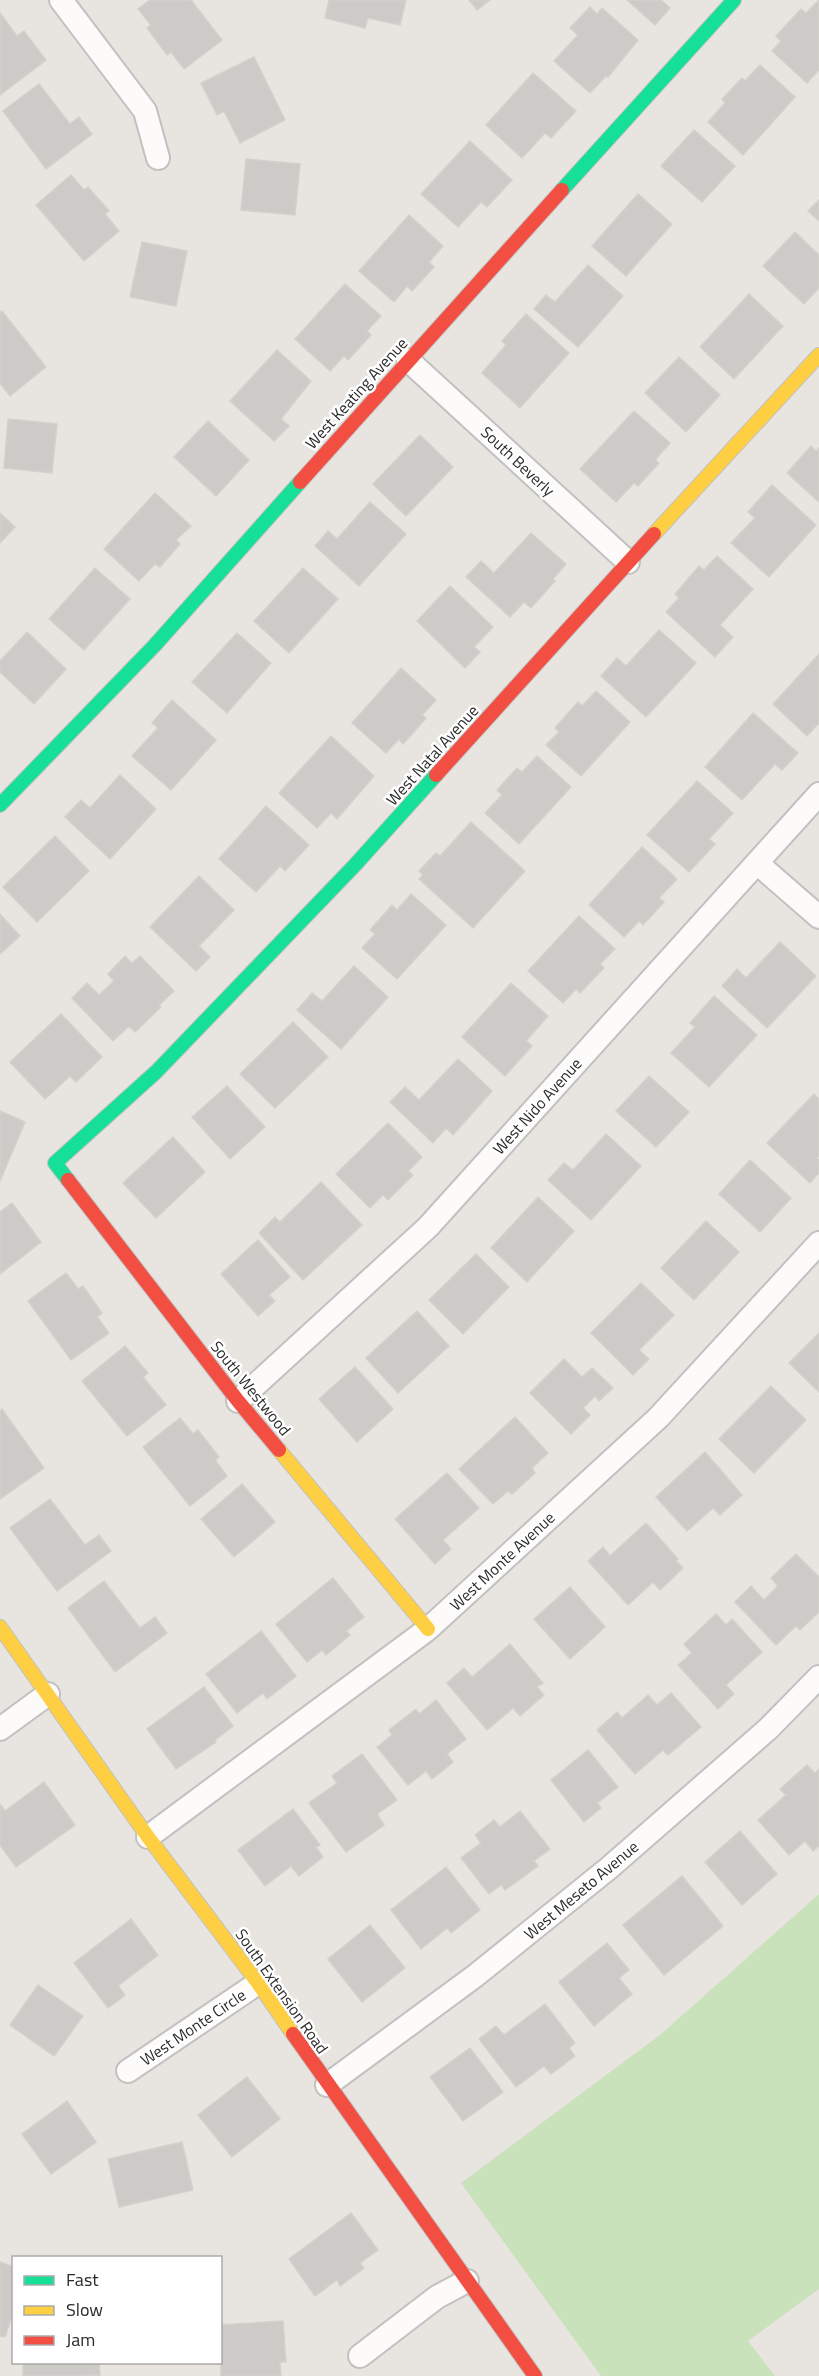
<svg xmlns="http://www.w3.org/2000/svg" width="819" height="2376" font-family="'Titillium Web',sans-serif">
<style>
.green{fill:#cae2bb}
.building{fill:#cdcbc7;stroke:#d3d1cc;stroke-width:1.5}
.lines{fill:none;stroke-linecap:round;stroke-linejoin:round}
.street-casing{stroke:#c1c1c1;stroke-width:26}
.fast-casing{stroke:#c1c1c1;stroke-width:16}
.slow-casing{stroke:#c1c1c1;stroke-width:16}
.jam-casing{stroke:#c1c1c1;stroke-width:16}
.street{stroke:#fcfbfa;stroke-width:22}
.fast{stroke:#16e098;stroke-width:14}
.slow{stroke:#ffcf43;stroke-width:14}
.jam{stroke:#f24e42;stroke-width:14}
.labels{text-anchor:middle;dominant-baseline:central;stroke-width:5;stroke-linejoin:round;paint-order:stroke}
.street-label{font-size:16px;fill:#2a2a2a;stroke:#fff}
</style>
<rect width="100%" height="100%" fill="#e8e5e0"/>
<path class="green" d="M 819,1894 L 819,2289 L 748,2341 L 775,2376 L 601,2376 L 461,2183 L 660,2035 Z"/>
<g class="building">
<path d="M 150,0 L 191,0 L 222,40 L 184,69 L 171,52 L 167,55 L 147,28 L 151,25 L 138,9 Z"/>
<path d="M 329,0 L 406,0 L 400,25 L 368,18 L 365,28 L 325,18 Z"/>
<path d="M 469,0 L 490,0 L 477,10 Z"/>
<path d="M 627,0 L 661,0 L 670,8 L 655,25 Z"/>
<path d="M 819,0 L 819,70 L 807,83 L 772,51 L 781,41 L 776,36 L 801,9 L 806,13 Z"/>
<path d="M 590,7 L 597,14 L 602,8 L 638,40 L 608,77 L 606,76 L 590,93 L 554,61 L 578,35 L 570,28 Z"/>
<path d="M 0,13 L 17,36 L 24,31 L 46,60 L 0,95 Z"/>
<path d="M 254,57 L 285,120 L 240,143 L 224,111 L 217,115 L 201,83 Z"/>
<path d="M 760,65 L 795,97 L 743,155 L 708,122 L 725,103 L 722,99 L 742,78 L 745,81 Z"/>
<path d="M 533,73 L 576,111 L 551,138 L 545,133 L 522,158 L 486,125 Z"/>
<path d="M 39,84 L 70,124 L 79,117 L 92,134 L 46,169 L 3,111 Z"/>
<path d="M 694,130 L 735,166 L 702,202 L 661,166 Z"/>
<path d="M 470,141 L 512,180 L 487,207 L 481,202 L 458,227 L 421,194 Z"/>
<path d="M 246,159 L 300,164 L 295,215 L 241,210 Z"/>
<path d="M 71,175 L 84,190 L 88,187 L 109,211 L 105,214 L 119,231 L 84,261 L 36,205 Z"/>
<path d="M 638,194 L 672,224 L 626,276 L 592,246 Z"/>
<path d="M 819,200 L 819,221 L 808,211 Z"/>
<path d="M 409,215 L 443,246 L 429,262 L 434,267 L 412,291 L 407,286 L 394,302 L 359,271 Z"/>
<path d="M 795,232 L 819,255 L 819,288 L 804,304 L 763,266 Z"/>
<path d="M 142,242 L 187,251 L 176,306 L 130,297 Z"/>
<path d="M 588,265 L 623,296 L 578,347 L 534,309 L 546,295 L 555,302 Z"/>
<path d="M 345,284 L 381,316 L 367,331 L 371,335 L 348,360 L 344,356 L 330,371 L 295,339 Z"/>
<path d="M 749,294 L 783,326 L 734,379 L 700,347 Z"/>
<path d="M 2,311 L 46,367 L 10,396 L 0,383 L 0,312 Z"/>
<path d="M 526,314 L 569,353 L 520,408 L 482,373 L 506,345 L 502,341 Z"/>
<path d="M 277,350 L 311,381 L 281,419 L 289,426 L 274,441 L 230,401 Z"/>
<path d="M 679,357 L 720,395 L 686,432 L 645,393 Z"/>
<path d="M 634,411 L 670,443 L 655,460 L 659,463 L 638,486 L 634,483 L 616,502 L 580,469 Z"/>
<path d="M 8,419 L 57,424 L 52,473 L 4,468 Z"/>
<path d="M 208,421 L 249,460 L 216,496 L 174,457 Z"/>
<path d="M 420,435 L 453,467 L 406,516 L 373,484 Z"/>
<path d="M 811,446 L 816,451 L 819,448 L 819,502 L 787,473 Z"/>
<path d="M 772,485 L 816,525 L 769,577 L 731,543 L 755,518 L 748,512 Z"/>
<path d="M 155,493 L 191,526 L 176,540 L 180,544 L 160,567 L 155,564 L 139,581 L 104,549 Z"/>
<path d="M 370,502 L 406,534 L 359,586 L 315,546 L 328,531 L 337,539 Z"/>
<path d="M 0,513 L 15,527 L 0,543 Z"/>
<path d="M 531,533 L 566,564 L 553,579 L 555,581 L 531,608 L 524,602 L 510,617 L 466,577 L 481,561 L 494,573 Z"/>
<path d="M 717,556 L 753,589 L 720,625 L 733,637 L 715,657 L 666,612 L 679,598 L 675,594 L 699,566 L 704,570 Z"/>
<path d="M 95,568 L 130,599 L 84,650 L 49,619 Z"/>
<path d="M 303,568 L 338,599 L 289,653 L 254,621 Z"/>
<path d="M 450,586 L 493,627 L 474,647 L 480,652 L 465,668 L 417,621 Z"/>
<path d="M 659,630 L 696,663 L 646,717 L 601,676 L 617,658 L 626,666 Z"/>
<path d="M 27,632 L 66,669 L 34,704 L 0,672 L 0,661 Z"/>
<path d="M 237,633 L 271,663 L 227,713 L 192,682 Z"/>
<path d="M 819,654 L 819,723 L 807,736 L 773,704 Z"/>
<path d="M 401,668 L 436,700 L 422,715 L 426,718 L 403,744 L 399,739 L 386,753 L 352,723 Z"/>
<path d="M 596,691 L 630,722 L 581,776 L 546,745 L 559,732 L 555,728 L 578,702 L 582,706 Z"/>
<path d="M 172,700 L 216,740 L 171,790 L 132,756 L 158,728 L 152,723 Z"/>
<path d="M 753,713 L 798,753 L 782,770 L 775,764 L 742,800 L 705,767 Z"/>
<path d="M 331,736 L 374,776 L 337,819 L 331,813 L 317,828 L 279,793 Z"/>
<path d="M 537,756 L 571,787 L 519,844 L 485,813 L 502,795 L 497,790 L 517,768 L 522,772 Z"/>
<path d="M 120,775 L 156,809 L 110,859 L 65,817 L 81,800 L 90,808 Z"/>
<path d="M 697,781 L 733,813 L 709,839 L 715,844 L 689,872 L 647,835 Z"/>
<path d="M 266,806 L 309,845 L 285,871 L 280,866 L 256,892 L 219,859 Z"/>
<path d="M 471,822 L 525,871 L 473,928 L 419,879 L 423,875 L 419,871 L 436,853 L 440,856 Z"/>
<path d="M 55,836 L 89,871 L 37,922 L 3,887 Z"/>
<path d="M 642,847 L 677,879 L 659,898 L 664,902 L 643,925 L 639,921 L 624,937 L 589,905 Z"/>
<path d="M 199,876 L 234,910 L 199,946 L 210,957 L 196,971 L 150,927 Z"/>
<path d="M 411,894 L 446,925 L 397,979 L 362,948 L 375,934 L 370,930 L 392,905 L 397,910 Z"/>
<path d="M 0,914 L 20,936 L 0,954 Z"/>
<path d="M 579,916 L 615,949 L 600,964 L 604,968 L 580,993 L 576,989 L 563,1003 L 528,971 Z"/>
<path d="M 780,942 L 816,976 L 767,1028 L 722,986 L 737,969 L 746,978 Z"/>
<path d="M 125,956 L 132,963 L 140,956 L 174,991 L 159,1005 L 161,1007 L 135,1032 L 129,1026 L 113,1041 L 72,998 L 87,983 L 99,995 L 114,981 L 108,974 Z"/>
<path d="M 354,966 L 388,997 L 341,1049 L 297,1010 L 312,993 L 322,1001 Z"/>
<path d="M 511,983 L 548,1016 L 526,1041 L 532,1046 L 505,1076 L 462,1037 Z"/>
<path d="M 714,996 L 757,1035 L 709,1087 L 671,1053 L 695,1027 L 690,1023 Z"/>
<path d="M 61,1014 L 102,1057 L 76,1082 L 70,1076 L 45,1099 L 10,1062 Z"/>
<path d="M 293,1022 L 328,1057 L 275,1108 L 240,1074 Z"/>
<path d="M 458,1059 L 492,1091 L 453,1135 L 446,1128 L 433,1143 L 390,1102 L 405,1087 L 419,1100 Z"/>
<path d="M 649,1076 L 689,1112 L 656,1147 L 616,1111 Z"/>
<path d="M 227,1086 L 265,1127 L 230,1159 L 192,1117 Z"/>
<path d="M 814,1094 L 819,1099 L 819,1156 L 817,1158 L 819,1160 L 819,1173 L 810,1183 L 767,1143 Z"/>
<path d="M 0,1111 L 25,1122 L 0,1181 Z"/>
<path d="M 388,1123 L 422,1157 L 408,1171 L 413,1175 L 388,1200 L 383,1195 L 370,1208 L 336,1174 Z"/>
<path d="M 606,1134 L 641,1166 L 591,1220 L 548,1180 L 564,1163 L 573,1170 Z"/>
<path d="M 173,1137 L 205,1172 L 156,1218 L 123,1183 Z"/>
<path d="M 750,1160 L 791,1198 L 760,1232 L 719,1194 Z"/>
<path d="M 321,1182 L 362,1225 L 303,1280 L 259,1233 L 275,1217 L 280,1222 Z"/>
<path d="M 538,1197 L 574,1231 L 527,1282 L 491,1248 Z"/>
<path d="M 12,1203 L 41,1242 L 0,1274 L 0,1212 Z"/>
<path d="M 706,1221 L 739,1252 L 694,1300 L 661,1268 Z"/>
<path d="M 258,1240 L 290,1277 L 269,1295 L 275,1301 L 258,1316 L 221,1274 Z"/>
<path d="M 476,1254 L 509,1287 L 463,1334 L 429,1300 Z"/>
<path d="M 66,1273 L 78,1289 L 83,1286 L 102,1313 L 97,1317 L 109,1333 L 71,1360 L 28,1301 Z"/>
<path d="M 641,1283 L 674,1315 L 639,1350 L 649,1359 L 633,1375 L 591,1333 Z"/>
<path d="M 417,1311 L 449,1346 L 398,1393 L 366,1358 Z"/>
<path d="M 819,1333 L 819,1392 L 789,1363 Z"/>
<path d="M 125,1346 L 148,1373 L 143,1377 L 166,1405 L 127,1436 L 82,1381 Z"/>
<path d="M 564,1359 L 582,1377 L 592,1368 L 613,1388 L 599,1401 L 595,1396 L 583,1408 L 590,1415 L 571,1434 L 530,1393 Z"/>
<path d="M 355,1367 L 393,1409 L 357,1442 L 319,1399 Z"/>
<path d="M 771,1386 L 806,1420 L 754,1473 L 719,1439 Z"/>
<path d="M 2,1409 L 44,1468 L 0,1499 L 0,1411 Z"/>
<path d="M 515,1417 L 548,1453 L 532,1468 L 535,1473 L 512,1494 L 508,1491 L 493,1504 L 459,1469 Z"/>
<path d="M 180,1418 L 193,1434 L 198,1430 L 219,1457 L 215,1460 L 227,1476 L 190,1506 L 143,1447 Z"/>
<path d="M 705,1452 L 742,1495 L 720,1515 L 713,1508 L 687,1531 L 656,1497 Z"/>
<path d="M 447,1473 L 479,1508 L 443,1540 L 451,1549 L 435,1564 L 395,1519 Z"/>
<path d="M 242,1484 L 275,1522 L 234,1557 L 201,1519 Z"/>
<path d="M 50,1499 L 85,1545 L 99,1535 L 111,1551 L 57,1591 L 10,1528 Z"/>
<path d="M 646,1523 L 678,1559 L 676,1561 L 683,1568 L 660,1590 L 653,1582 L 628,1605 L 588,1561 L 603,1547 L 610,1556 Z"/>
<path d="M 796,1554 L 819,1577 L 819,1612 L 800,1630 L 796,1626 L 776,1645 L 735,1602 L 751,1586 L 764,1600 L 778,1586 L 771,1578 Z"/>
<path d="M 333,1578 L 364,1617 L 346,1631 L 350,1635 L 326,1655 L 322,1650 L 307,1662 L 276,1624 Z"/>
<path d="M 104,1581 L 140,1628 L 155,1617 L 167,1633 L 115,1672 L 68,1608 Z"/>
<path d="M 570,1587 L 605,1627 L 570,1659 L 534,1619 Z"/>
<path d="M 716,1614 L 726,1625 L 732,1619 L 762,1652 L 726,1685 L 734,1694 L 718,1709 L 678,1665 L 692,1653 L 684,1644 Z"/>
<path d="M 261,1631 L 296,1676 L 267,1699 L 263,1693 L 237,1713 L 206,1674 Z"/>
<path d="M 510,1644 L 543,1683 L 537,1687 L 544,1695 L 520,1716 L 513,1708 L 487,1730 L 447,1683 L 464,1668 L 472,1677 Z"/>
<path d="M 204,1687 L 233,1726 L 215,1740 L 216,1742 L 176,1769 L 147,1729 Z"/>
<path d="M 671,1693 L 701,1727 L 668,1755 L 663,1750 L 635,1774 L 597,1730 L 617,1712 L 622,1718 L 648,1695 L 657,1705 Z"/>
<path d="M 436,1700 L 466,1739 L 447,1754 L 453,1762 L 432,1779 L 426,1771 L 408,1785 L 377,1747 L 392,1735 L 389,1730 L 416,1709 L 419,1714 Z"/>
<path d="M 588,1750 L 618,1787 L 597,1803 L 601,1808 L 584,1822 L 551,1780 Z"/>
<path d="M 362,1754 L 397,1800 L 377,1814 L 384,1825 L 346,1852 L 309,1803 L 337,1783 L 332,1776 Z"/>
<path d="M 807,1765 L 815,1773 L 819,1769 L 819,1846 L 813,1851 L 805,1841 L 789,1855 L 758,1820 L 786,1795 L 780,1789 Z"/>
<path d="M 44,1782 L 75,1825 L 16,1867 L 0,1845 L 0,1804 L 5,1811 Z"/>
<path d="M 293,1809 L 320,1845 L 316,1847 L 323,1857 L 299,1876 L 291,1866 L 265,1886 L 238,1850 Z"/>
<path d="M 520,1811 L 550,1849 L 534,1861 L 538,1866 L 505,1890 L 501,1885 L 489,1894 L 461,1858 L 481,1843 L 475,1835 L 494,1820 L 500,1827 Z"/>
<path d="M 740,1831 L 777,1874 L 742,1905 L 705,1862 Z"/>
<path d="M 446,1867 L 480,1910 L 451,1933 L 447,1928 L 421,1949 L 391,1910 Z"/>
<path d="M 682,1876 L 723,1926 L 664,1975 L 623,1925 Z"/>
<path d="M 131,1919 L 158,1955 L 118,1986 L 125,1995 L 108,2008 L 74,1963 Z"/>
<path d="M 370,1925 L 405,1968 L 362,2002 L 328,1959 Z"/>
<path d="M 607,1943 L 629,1970 L 619,1978 L 632,1994 L 594,2026 L 559,1982 Z"/>
<path d="M 38,1985 L 83,2016 L 54,2056 L 10,2025 Z"/>
<path d="M 545,2004 L 575,2043 L 569,2048 L 575,2056 L 551,2074 L 544,2066 L 516,2087 L 479,2039 L 496,2026 L 504,2035 Z"/>
<path d="M 470,2048 L 503,2092 L 463,2121 L 430,2077 Z"/>
<path d="M 247,2077 L 280,2119 L 232,2157 L 198,2115 Z"/>
<path d="M 67,2101 L 96,2142 L 51,2174 L 22,2134 Z"/>
<path d="M 182,2142 L 193,2190 L 119,2207 L 108,2159 Z"/>
<path d="M 351,2213 L 378,2250 L 360,2263 L 364,2268 L 340,2286 L 337,2280 L 315,2296 L 289,2259 Z"/>
<path d="M 0,2262 L 14,2267 L 14,2320 L 11,2319 L 5,2337 L 0,2336 Z"/>
<path d="M 283,2321 L 286,2362 L 280,2362 L 281,2376 L 221,2376 L 220,2325 Z"/>
<path d="M 23,2362 L 99,2362 L 100,2375 L 23,2376 Z"/>
</g>
<g class="lines">
<g class="street-casing">
<g id="street">
<path d="M 61,0 L 145,111 L 158,158"/>
<path d="M 408,360 L 628,562"/>
<path d="M 757,863 L 819,917"/>
<path d="M 238,1401 L 428,1227 L 819,794"/>
<path d="M 0,1729 L 48,1694"/>
<path d="M 148,1837 L 428,1629 L 658,1418 L 819,1243"/>
<path d="M 128,2071 L 258,1983"/>
<path d="M 327,2085 L 475,1976 L 609,1868 L 768,1729 L 819,1677"/>
<path d="M 360,2356 L 437,2297 L 467,2281"/>
</g>
</g>
<g class="fast-casing">
<g id="fast">
<path d="M 562,190 L 734,0"/>
<path d="M 0,805 L 155,645 L 300,482"/>
<path d="M 68,1180 L 55,1163 L 156,1072 L 355,865 L 436,775"/>
</g>
</g>
<g class="slow-casing">
<g id="slow">
<path d="M 654,534 L 819,355"/>
<path d="M 279,1450 L 428,1629"/>
<path d="M 0,1627 L 148,1837 L 258,1983 L 293,2034"/>
</g>
</g>
<g class="jam-casing">
<g id="jam">
<path d="M 300,482 L 562,190"/>
<path d="M 436,775 L 654,534"/>
<path d="M 68,1180 L 238,1401 L 279,1450"/>
<path d="M 293,2034 L 535,2376"/>
</g>
</g>
<use href="#street" class="street"/>
<use href="#fast" class="fast"/>
<use href="#slow" class="slow"/>
<use href="#jam" class="jam"/>
</g>
<g class="labels">
<g class="street-label">
<text transform="translate(356 393) rotate(-48)">West Keating Avenue</text>
<text transform="translate(518 461) rotate(43)">South Beverly</text>
<text transform="translate(432 755) rotate(-48)">West Natal Avenue</text>
<text transform="translate(537 1106) rotate(-48)">West Nido Avenue</text>
<text transform="translate(251 1388) rotate(51)">South Westwood</text>
<text transform="translate(502 1561) rotate(-43)">West Monte Avenue</text>
<text transform="translate(581 1890) rotate(-40)">West Meseto Avenue</text>
<text transform="translate(282 1991) rotate(55)">South Extension Road</text>
<text transform="translate(193 2027) rotate(-34)">West Monte Circle</text>
</g>
</g>
<rect x="12" y="2256" width="210" height="108" fill="#ffffff" stroke="#aaaaaa" stroke-width="1.5"/>
<rect x="24" y="2276" width="30" height="9" fill="#16e098" stroke="#aaaaaa" stroke-width="1.5"/>
<text x="66" y="2286" font-size="18" fill="#2a2a2a">Fast</text>
<rect x="24" y="2306" width="30" height="9" fill="#ffcf43" stroke="#aaaaaa" stroke-width="1.5"/>
<text x="66" y="2316" font-size="18" fill="#2a2a2a">Slow</text>
<rect x="24" y="2336" width="30" height="9" fill="#f24e42" stroke="#aaaaaa" stroke-width="1.5"/>
<text x="66" y="2346" font-size="18" fill="#2a2a2a">Jam</text>
</svg>
